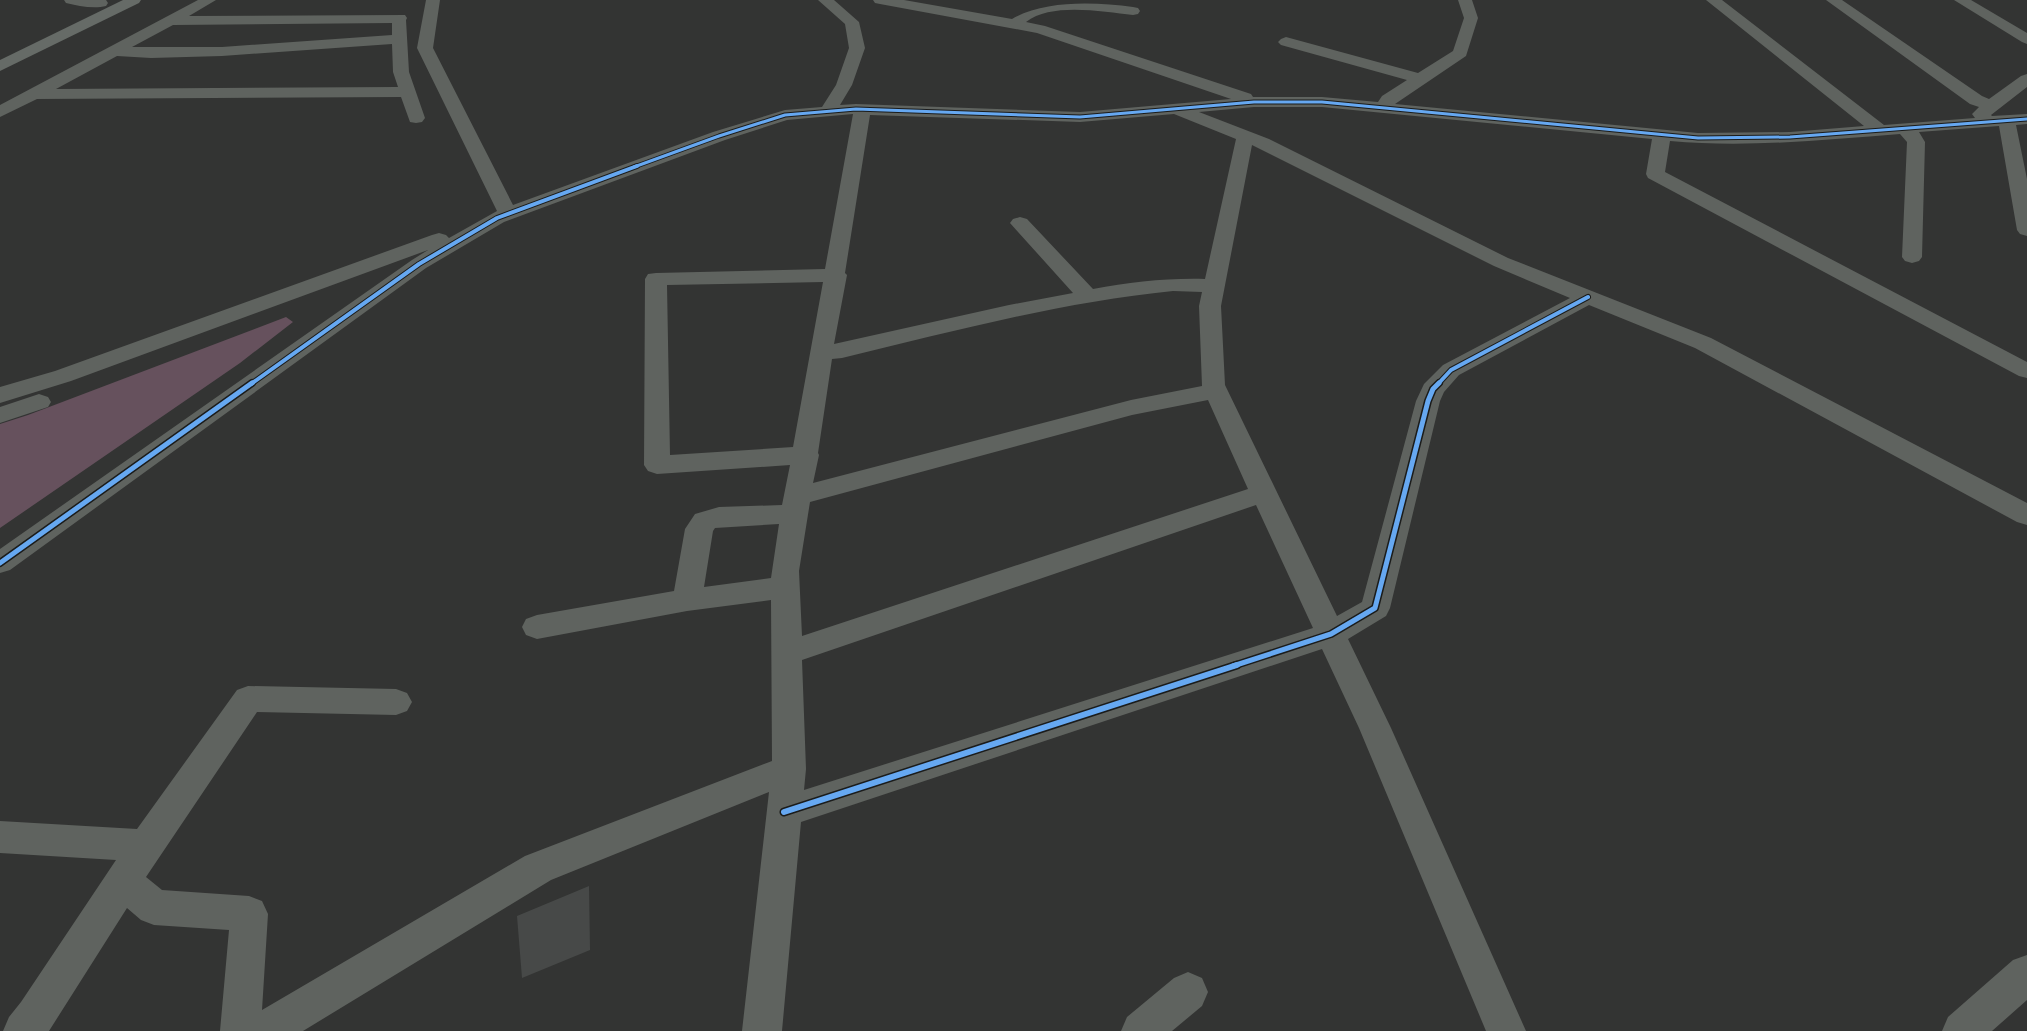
<svg xmlns="http://www.w3.org/2000/svg" width="2027" height="1031" font-family="'Source Serif 4',serif">
<style>
.green{fill:#66515d}
.building{fill:#474948}
.lines{fill:none;stroke-linecap:round;stroke-linejoin:round}
.minor{fill:#5f635f;fill-rule:evenodd}
.major{fill:#666b67;fill-rule:evenodd}
.cycleway-far3-casing{stroke:#1b1c1b;stroke-width:5}
.cycleway-far2-casing{stroke:#1b1c1b;stroke-width:6}
.cycleway-far1-casing{stroke:#1b1c1b;stroke-width:8}
.cycleway-casing{stroke:#1b1c1b;stroke-width:9}
.cycleway-far3{stroke:#66a8f1;stroke-width:3}
.cycleway-far2{stroke:#66a8f1;stroke-width:4}
.cycleway-far1{stroke:#66a8f1;stroke-width:5}
.cycleway{stroke:#66a8f1;stroke-width:6}
</style>
<rect width="100%" height="100%" fill="#333433"/>
<path class="green" d="M 286,317 L 293,322 L 240,363 L 0,528 L 0,424 L 28,415 Z"/>
<path class="building" d="M 589,886 L 590,950 L 522,978 L 517,916 Z"/>
<g class="lines">
<g class="minor">
<path d="M 64,0 L 106,0 L 108,3 L 106,6 C 94,9 78,6 66,3 Z"/>
<path d="M 198,0 L 216,0 L 189,16 L 405,15 L 407,18 L 406,20 L 409,72 L 425,118 L 422,122 L 416,123 L 410,122 L 401,97 L 37,99 L 0,117 L 0,105 ZM 392,23 L 392,35 L 222,47 L 132,47 L 173,25 ZM 392,44 L 393,72 L 398,87 L 56,89 L 117,56 L 151,58 L 222,56 Z"/>
<path d="M 426,0 L 440,0 L 433,48 L 513,205 L 713,132 L 785,110 L 822,107 L 836,85 L 849,48 L 845,24 L 818,0 L 834,0 L 859,22 L 865,48 L 852,85 L 840,105 L 856,104 L 1080,112 L 1231,99 L 1037,33 L 880,4 L 875,3 L 873,0 L 904,0 L 1012,19 C 1045,0 1094,2 1133,7 L 1138,8 L 1140,11 L 1138,14 L 1133,15 C 1103,12 1052,2 1026,22 L 1045,26 L 1251,94 L 1253,97 L 1322,97 L 1378,102 L 1382,96 L 1407,80 L 1281,45 L 1278,42 L 1281,39 L 1286,37 L 1418,73 L 1453,51 L 1464,18 L 1458,0 L 1472,0 L 1478,18 L 1466,56 L 1395,104 L 1698,133 L 1790,132 L 1864,126 L 1706,0 L 1722,0 L 1884,125 L 1975,118 L 1972,114 L 1979,107 L 1970,104 L 1826,0 L 1842,0 L 1982,96 L 1989,99 L 2021,76 L 2027,74 L 2027,87 L 1991,115 L 1992,116 L 2027,114 L 2027,124 L 2016,125 L 2027,179 L 2027,236 L 2020,234 L 2017,230 L 1999,126 L 1919,132 L 1925,142 L 1922,257 L 1919,261 L 1912,263 L 1905,261 L 1902,257 L 1907,142 L 1900,134 C 1823,140 1746,148 1670,141 L 1665,172 L 2027,362 L 2027,378 L 2019,376 L 1648,178 L 1646,174 L 1652,139 L 1322,107 L 1254,107 L 1199,112 L 1269,139 L 1508,258 L 1711,338 L 2027,503 L 2027,525 L 2017,522 L 1695,348 L 1589,305 L 1459,375 L 1444,392 L 1440,401 L 1390,608 L 1386,616 L 1348,639 L 1391,728 L 1526,1031 L 1486,1031 L 1359,728 L 1322,649 L 801,822 L 782,1031 L 742,1031 L 769,792 L 551,880 L 303,1031 L 220,1031 L 229,930 L 154,925 L 141,920 L 127,908 L 49,1031 L 3,1031 L 9,1017 L 21,1002 L 116,860 L 0,853 L 0,821 L 137,829 L 237,690 L 248,686 L 396,689 L 407,693 L 412,702 L 407,711 L 396,715 L 257,712 L 146,877 L 162,890 L 249,896 L 262,901 L 268,914 L 262,1010 L 525,856 L 772,761 L 771,600 L 687,611 L 537,639 L 526,635 L 522,627 L 526,619 L 537,615 L 674,591 L 685,529 L 695,514 L 719,507 L 782,505 L 790,465 L 657,474 L 648,471 L 644,465 L 645,279 L 648,274 L 656,273 L 825,269 L 853,114 L 787,120 L 725,140 L 504,222 L 426,268 L 10,570 L 0,573 L 0,549 L 412,260 L 428,250 L 71,381 L 0,403 L 0,387 L 55,371 L 432,235 L 439,233 L 446,235 L 449,238 L 497,211 L 417,48 ZM 1174,114 L 1236,139 L 1205,279 C 1167,278 1130,282 1093,289 L 1027,219 L 1020,217 L 1013,219 L 1010,223 L 1073,293 L 1009,305 L 834,344 L 847,275 L 845,273 L 870,115 L 1080,122 ZM 1252,145 L 1494,266 L 1570,298 L 1443,365 L 1424,384 L 1416,401 L 1362,602 L 1337,616 L 1225,385 L 1221,306 ZM 823,282 L 793,447 L 670,455 L 667,285 ZM 1173,291 L 1202,292 L 1199,306 L 1202,386 L 1131,400 L 813,483 L 819,455 L 818,453 L 832,359 L 842,358 C 951,332 1061,302 1173,291 ZM 1208,400 L 1248,489 L 802,636 L 799,571 L 810,502 L 1132,415 ZM 1256,505 L 1313,628 L 804,790 L 806,769 L 802,660 ZM 779,524 L 771,578 L 704,587 L 713,531 L 715,528 Z"/>
<path d="M 1954,0 L 1971,0 L 2027,33 L 2027,44 L 2022,42 Z"/>
<path d="M 39,394 L 48,397 L 51,402 L 48,407 L 0,423 L 0,407 Z"/>
<path d="M 2027,955 L 2027,1000 L 1992,1031 L 1942,1031 L 1948,1017 L 2013,960 Z"/>
<path d="M 1188,972 L 1202,978 L 1208,992 L 1202,1006 L 1172,1031 L 1121,1031 L 1127,1017 L 1174,978 Z"/>
</g>
<path class="major" d="M 123,0 L 141,0 L 139,3 L 0,71 L 0,60 Z"/>
<g class="cycleway-far3-casing">
<path id="cycleway-far3" d="M 634,167 L 719,136 L 785,115 L 856,109 L 1080,117 L 1254,102 L 1322,102 L 1698,138 L 1790,137 L 2027,119"/>
</g>
<g class="cycleway-far2-casing">
<g id="cycleway-far2">
<path d="M 251,384 L 419,264 L 497,218 L 637,166"/>
<path d="M 1438,384 L 1451,370 L 1588,297"/>
</g>
</g>
<g class="cycleway-far1-casing">
<g id="cycleway-far1">
<path d="M 0,563 L 252,383"/>
<path d="M 1233,666 L 1331,634 L 1375,608 L 1428,401 L 1433,389 L 1439,383"/>
</g>
</g>
<g class="cycleway-casing">
<path id="cycleway" d="M 784,812 L 1237,665"/>
</g>
<use href="#cycleway-far3" class="cycleway-far3"/>
<use href="#cycleway-far2" class="cycleway-far2"/>
<use href="#cycleway-far1" class="cycleway-far1"/>
<use href="#cycleway" class="cycleway"/>
</g>
</svg>
